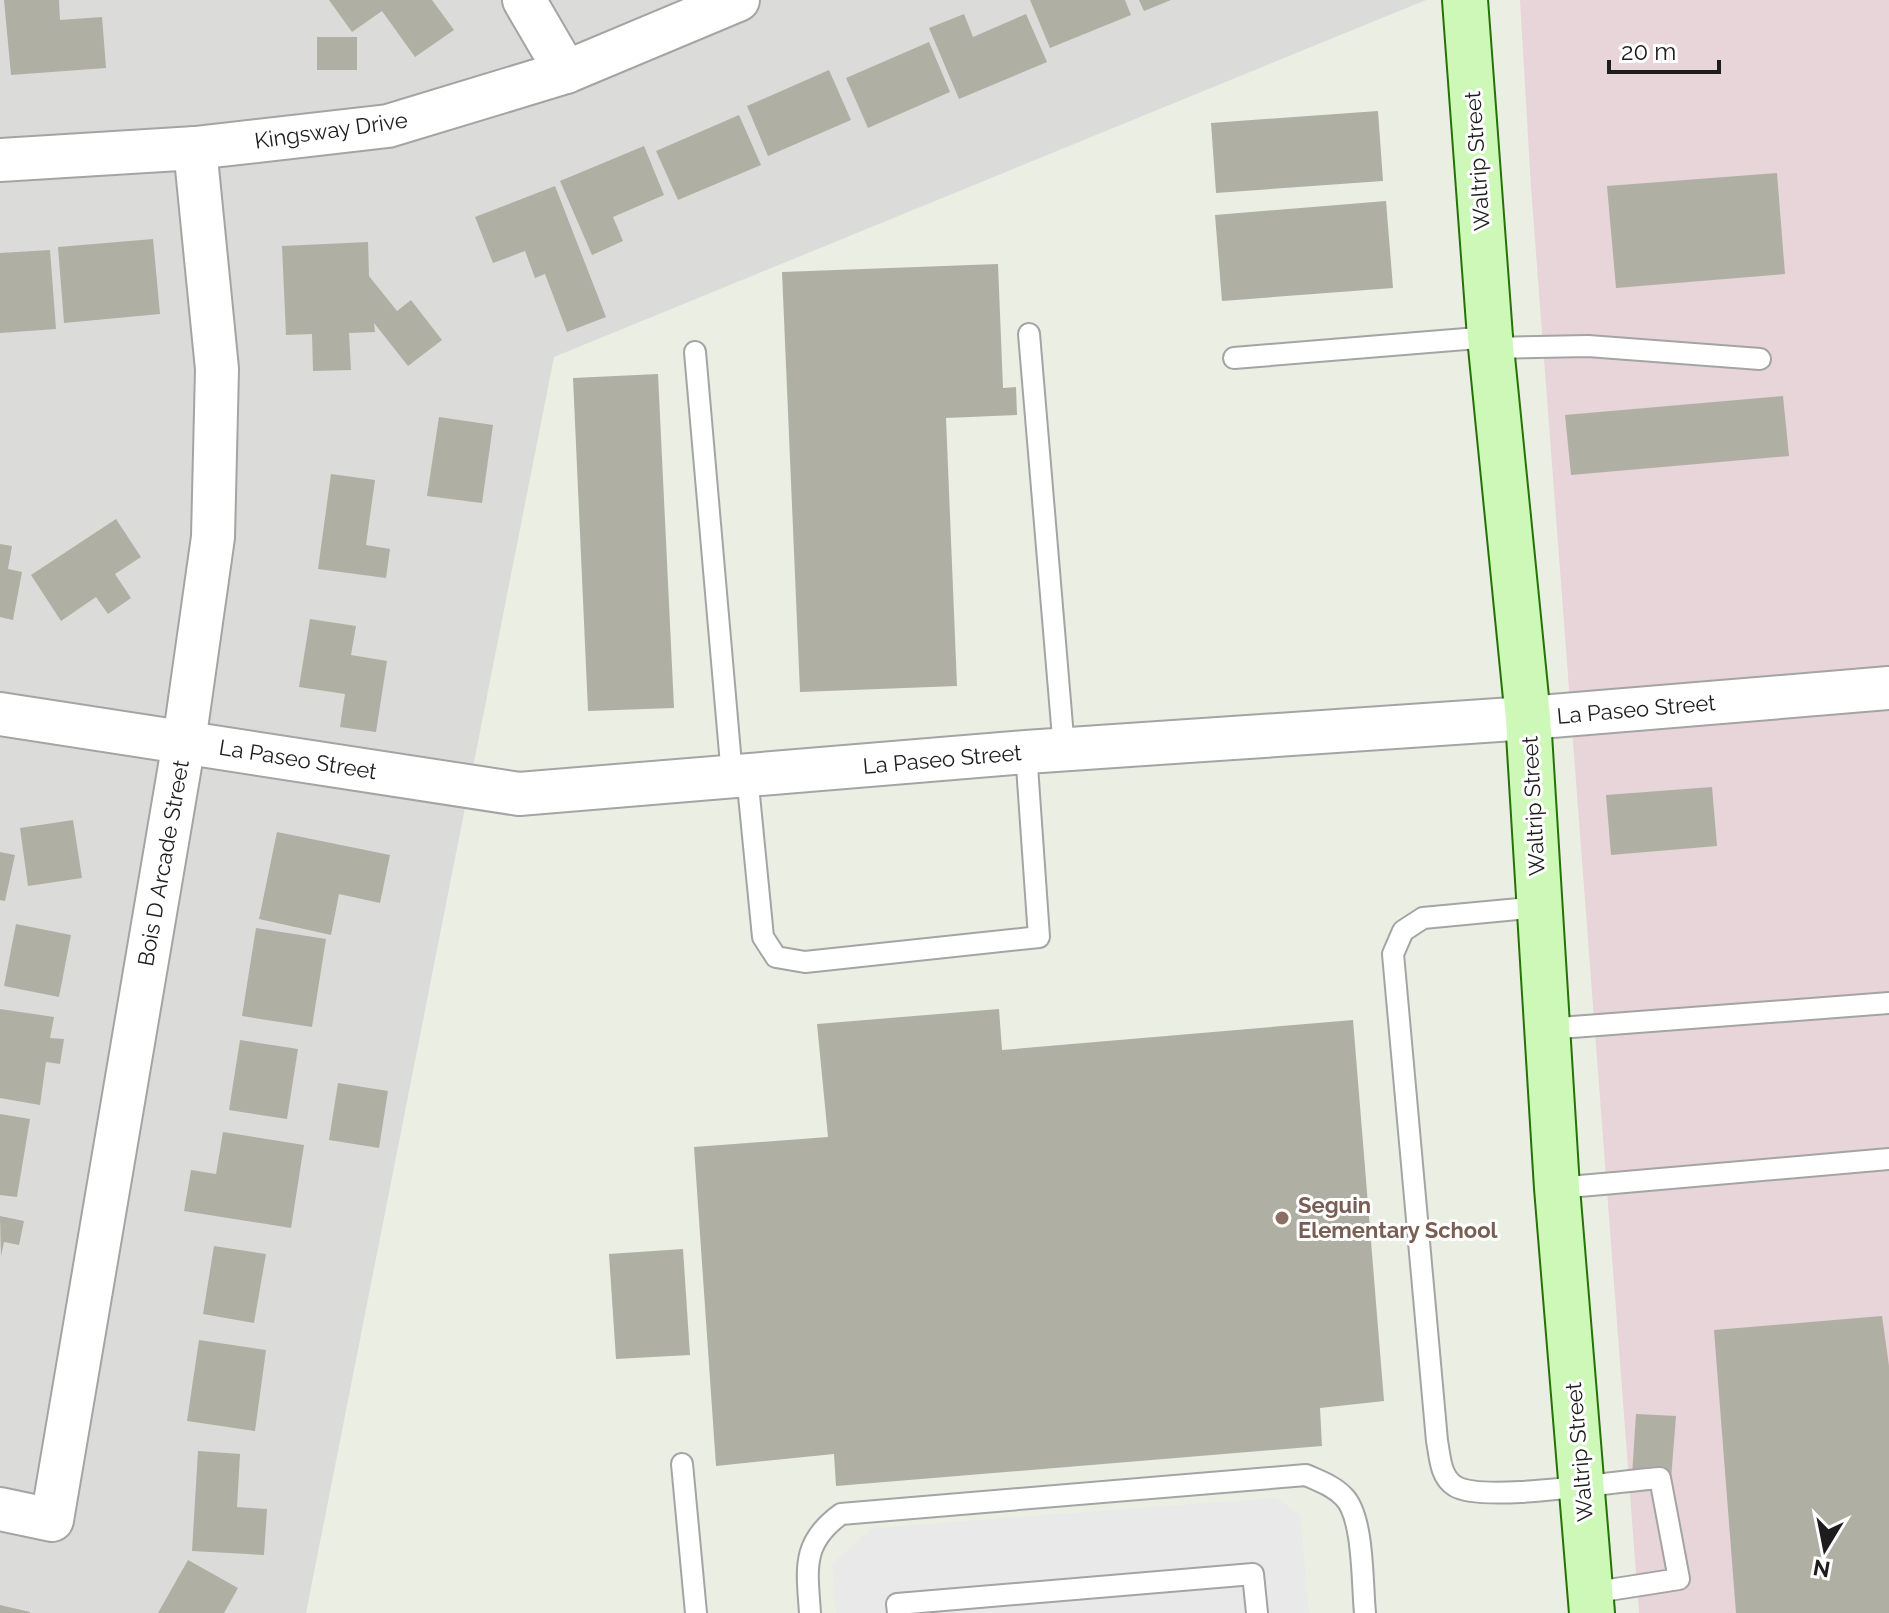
<svg xmlns="http://www.w3.org/2000/svg" width="1889" height="1613" font-family="Raleway,sans-serif">
<style>
.residential{fill:#dbdbda}
.industrial{fill:#e7d5d9}
.parking{fill:#e9e9e9}
.building{fill:#afb0a3}
.lines{fill:none;stroke-linecap:round;stroke-linejoin:round}
.lane-casing{stroke:#a4a4a4;stroke-width:24}
.street-casing{stroke:#a4a4a4;stroke-width:46}
.secondary-casing{stroke:#257207;stroke-width:48}
.lane{stroke:#fff;stroke-width:20}
.street{stroke:#fff;stroke-width:42}
.secondary{stroke:#cef8b7;stroke-width:44}
.education-dot{fill:#8d6e63;stroke:#fff;stroke-width:3}
.labels{text-anchor:middle;dominant-baseline:central;stroke-width:6;stroke-linejoin:round;paint-order:stroke}
.street-label{font-size:22px;fill:#1d1d1d;stroke:#fff}
.education-label{font-size:22px;font-weight:bold;fill:#785e54;stroke:#fff;text-anchor:start}
</style>
<rect width="100%" height="100%" fill="#ebeee3"/>
<path class="residential" d="M 0,0 L 1426,0 L 554,357 L 306,1613 L 0,1613 Z"/>
<path class="industrial" d="M 1520,0 L 1889,0 L 1889,1613 L 1639,1613 L 1531,187 Z"/>
<path class="parking" d="M 1276,1498 L 1300,1515 L 1309,1613 L 836,1613 L 832,1564 L 872,1528 Z"/>
<g class="building">
<path d="M 4,0 L 59,0 L 60,20 L 102,17 L 106,68 L 11,75 Z"/>
<path d="M 329,0 L 432,0 L 454,30 L 415,57 L 382,11 L 352,32 Z"/>
<path d="M 1030,0 L 1125,0 L 1131,15 L 1050,48 Z"/>
<path d="M 1139,0 L 1171,0 L 1144,11 Z"/>
<path d="M 964,14 L 973,37 L 1026,14 L 1047,62 L 959,99 L 929,28 Z"/>
<rect x="317" y="37" width="40" height="33"/>
<path d="M 929,42 L 950,92 L 868,128 L 846,78 Z"/>
<path d="M 829,70 L 851,120 L 768,156 L 747,106 Z"/>
<path d="M 1378,111 L 1383,181 L 1216,193 L 1211,123 Z"/>
<path d="M 739,115 L 761,165 L 678,200 L 656,151 Z"/>
<path d="M 644,146 L 664,195 L 613,217 L 623,241 L 592,255 L 560,181 Z"/>
<path d="M 1777,173 L 1785,274 L 1616,288 L 1607,186 Z"/>
<path d="M 555,186 L 606,317 L 567,332 L 545,274 L 535,278 L 525,251 L 493,263 L 475,217 Z"/>
<path d="M 1386,201 L 1393,288 L 1222,301 L 1215,215 Z"/>
<path d="M 153,239 L 160,314 L 64,323 L 58,247 Z"/>
<path d="M 368,242 L 369,276 L 397,311 L 411,300 L 442,340 L 408,366 L 374,323 L 375,332 L 349,333 L 351,370 L 313,371 L 312,334 L 286,335 L 282,246 Z"/>
<path d="M 50,250 L 56,329 L 0,333 L 0,253 Z"/>
<path d="M 998,264 L 1003,388 L 1016,387 L 1017,415 L 946,418 L 957,686 L 800,692 L 782,272 Z"/>
<path d="M 658,374 L 674,708 L 588,711 L 573,378 Z"/>
<path d="M 1783,396 L 1789,456 L 1571,475 L 1565,415 Z"/>
<path d="M 439,417 L 493,425 L 482,503 L 427,496 Z"/>
<path d="M 331,474 L 375,480 L 366,545 L 390,549 L 386,578 L 318,569 Z"/>
<path d="M 116,519 L 141,557 L 115,574 L 131,598 L 108,614 L 96,597 L 61,621 L 31,575 Z"/>
<path d="M 0,544 L 12,546 L 8,569 L 22,572 L 13,620 L 0,617 Z"/>
<path d="M 310,619 L 356,626 L 351,655 L 387,661 L 376,732 L 340,727 L 345,694 L 299,687 Z"/>
<path d="M 1712,787 L 1717,846 L 1611,855 L 1606,795 Z"/>
<path d="M 73,820 L 82,878 L 28,886 L 20,828 Z"/>
<path d="M 277,832 L 390,855 L 380,903 L 339,894 L 331,935 L 259,919 Z"/>
<path d="M 0,852 L 15,855 L 5,901 L 0,900 Z"/>
<path d="M 16,924 L 71,935 L 59,997 L 4,986 Z"/>
<path d="M 256,928 L 326,939 L 312,1027 L 242,1016 Z"/>
<path d="M 0,1009 L 54,1017 L 50,1038 L 64,1039 L 60,1064 L 46,1062 L 40,1105 L 0,1098 Z"/>
<path d="M 999,1009 L 1002,1050 L 1353,1020 L 1384,1401 L 1320,1408 L 1322,1446 L 836,1486 L 834,1454 L 716,1466 L 694,1147 L 828,1137 L 817,1024 Z"/>
<path d="M 240,1040 L 298,1049 L 287,1119 L 229,1110 Z"/>
<path d="M 338,1083 L 388,1091 L 379,1148 L 329,1140 Z"/>
<path d="M 0,1114 L 30,1119 L 17,1197 L 0,1195 Z"/>
<path d="M 223,1132 L 304,1145 L 291,1228 L 184,1211 L 191,1170 L 216,1174 Z"/>
<path d="M 0,1216 L 24,1221 L 19,1245 L 4,1242 L 1,1256 Z"/>
<path d="M 214,1246 L 266,1254 L 254,1323 L 203,1314 Z"/>
<path d="M 683,1249 L 690,1355 L 616,1359 L 609,1254 Z"/>
<path d="M 1882,1316 L 1889,1366 L 1889,1613 L 1736,1613 L 1714,1330 Z"/>
<path d="M 199,1340 L 266,1350 L 255,1431 L 187,1421 Z"/>
<path d="M 1636,1414 L 1676,1416 L 1671,1479 L 1632,1476 Z"/>
<path d="M 198,1451 L 240,1454 L 237,1507 L 267,1509 L 264,1555 L 192,1551 Z"/>
<path d="M 188,1560 L 238,1588 L 224,1613 L 158,1613 Z"/>
<path d="M 0,1605 L 30,1612 L 30,1613 L 0,1613 Z"/>
</g>
<g class="lines">
<g class="lane-casing">
<g id="lane">
<path d="M 1029,334 L 1064,749"/>
<path d="M 1491,348 L 1588,346 L 1760,359"/>
<path d="M 695,352 L 732,776"/>
<path d="M 1234,358 L 1490,337"/>
<path d="M 747,775 L 763,937 L 776,957 L 805,962 L 1039,937 L 1026,752"/>
<path d="M 1539,907 L 1423,918 L 1403,931 L 1393,954 L 1437,1441 C 1440,1456 1440,1477 1455,1486 C 1483,1504 1621,1480 1660,1478 L 1679,1579 L 1590,1593"/>
<path d="M 1546,1029 L 1889,1003"/>
<path d="M 1557,1188 L 1889,1159"/>
<path d="M 682,1464 L 696,1613"/>
<path d="M 810,1613 C 807,1569 801,1543 841,1514 L 1306,1475 C 1319,1481 1334,1486 1344,1497 C 1364,1517 1362,1584 1365,1613"/>
<path d="M 898,1613 L 897,1604 L 1253,1574 L 1257,1613"/>
</g>
</g>
<g class="street-casing">
<g id="street">
<path d="M 524,0 L 566,72"/>
<path d="M 0,160 L 195,148 L 388,126 L 566,72 L 738,0"/>
<path d="M 0,714 L 519,794 L 1026,752 L 1528,718 L 1889,688"/>
<path d="M 0,1509 L 52,1520 L 184,742 L 213,537 L 217,369 L 195,148"/>
</g>
</g>
<g class="secondary-casing">
<path id="secondary" d="M 1465,0 L 1490,337 L 1528,718 L 1557,1188 L 1592,1613"/>
</g>
<use href="#lane" class="lane"/>
<use href="#street" class="street"/>
<use href="#secondary" class="secondary"/>
</g>
<circle class="education-dot" cx="1282" cy="1218" r="8"/>
<g class="labels">
<g class="street-label">
<text transform="translate(331 130) rotate(-8)">Kingsway Drive</text>
<text transform="translate(1477 161) rotate(-94)">Waltrip Street</text>
<text transform="translate(1636 709) rotate(-5)">La Paseo Street</text>
<text transform="translate(298 759) rotate(9)">La Paseo Street</text>
<text transform="translate(942 759) rotate(-5)">La Paseo Street</text>
<text transform="translate(1533 806) rotate(-93)">Waltrip Street</text>
<text transform="translate(163 863) rotate(-80)">Bois D Arcade Street</text>
<text transform="translate(1579 1452) rotate(-95)">Waltrip Street</text>
</g>
<g class="education-label">
<text x="1298" y="1205">Seguin<tspan x="1298" dy="25">Elementary School</tspan></text>
</g>
</g>
<g transform="translate(1825 1549) rotate(190)" stroke="#ffffff" stroke-width="6" paint-order="stroke">
<path d="M0-6L14 30L0 20L-14 30Z" fill="#1d1d1d"/>
<text y="-12" font-size="22" font-weight="bold" text-anchor="middle" fill="#1d1d1d">N</text>
</g>
<path d="M1609 60v12h110v-12" fill="none" stroke="#1d1d1d" stroke-width="4"/>
<text x="1621" y="60" font-size="24" fill="#1d1d1d" stroke="#ffffff" stroke-width="6" paint-order="stroke">20 m</text>
</svg>
